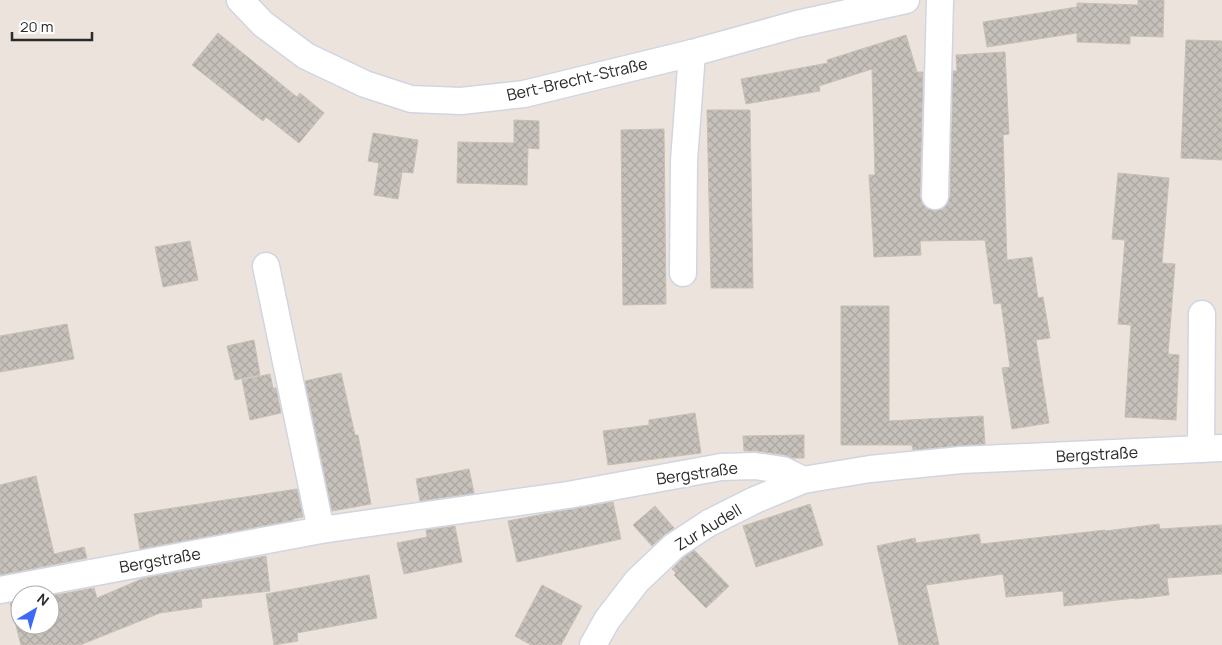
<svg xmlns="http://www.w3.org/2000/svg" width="1222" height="645" font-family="Manrope,sans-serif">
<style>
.building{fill:url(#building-cross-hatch);stroke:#c7c0b5}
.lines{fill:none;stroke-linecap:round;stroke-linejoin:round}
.minor-casing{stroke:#d1d5e2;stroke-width:29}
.minor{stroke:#fff;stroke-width:26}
.labels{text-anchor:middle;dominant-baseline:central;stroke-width:5;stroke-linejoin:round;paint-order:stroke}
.street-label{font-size:16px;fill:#2a2a2a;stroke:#fff}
</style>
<defs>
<pattern id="building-cross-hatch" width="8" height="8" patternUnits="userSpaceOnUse" patternTransform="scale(1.25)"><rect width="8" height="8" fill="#c7c1bb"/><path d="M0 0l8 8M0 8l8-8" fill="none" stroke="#aba6a1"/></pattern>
</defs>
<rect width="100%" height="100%" fill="#ece4dc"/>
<g class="building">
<path d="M 1138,0 L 1164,0 L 1163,37 L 1130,36 L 1130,44 L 1077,42 L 1077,33 L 987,47 L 983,22 L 1077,7 L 1077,3 L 1138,5 Z"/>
<path d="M 218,33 L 297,97 L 300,93 L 324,113 L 299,143 L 266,117 L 263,121 L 192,65 Z"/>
<path d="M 906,35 L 917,72 L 923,72 L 920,196 L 922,203 L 927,208 L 934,211 L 943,209 L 948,203 L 950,196 L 953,71 L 957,71 L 956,55 L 1005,52 L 1009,134 L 1003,135 L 1007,260 L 1032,257 L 1038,298 L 1043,297 L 1050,338 L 1036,340 L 1049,423 L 1012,429 L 1002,368 L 1010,367 L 1001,303 L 994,304 L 985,240 L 920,241 L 921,255 L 874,257 L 869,175 L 875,175 L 872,69 L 819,86 L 820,91 L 746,104 L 741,79 L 828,63 L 827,60 Z"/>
<path d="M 1186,40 L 1222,41 L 1222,160 L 1181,158 Z"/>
<path d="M 707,110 L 750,110 L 753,288 L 711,288 Z"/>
<path d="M 514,120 L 539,121 L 539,149 L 528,148 L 527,185 L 457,183 L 458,142 L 514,143 Z"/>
<path d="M 664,129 L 666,304 L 623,305 L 621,130 Z"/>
<path d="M 373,133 L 418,140 L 413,173 L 402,172 L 398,199 L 374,195 L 379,163 L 368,161 Z"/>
<path d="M 1118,173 L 1169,178 L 1162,263 L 1175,264 L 1168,354 L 1179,355 L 1176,420 L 1125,417 L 1131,325 L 1118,324 L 1125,240 L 1112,239 Z"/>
<path d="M 190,241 L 198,280 L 163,287 L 155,247 Z"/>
<path d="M 841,306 L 889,306 L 889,421 L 983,416 L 985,444 L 913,450 L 912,445 L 841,445 Z"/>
<path d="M 67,324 L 74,359 L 0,372 L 0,336 Z"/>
<path d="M 254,340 L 260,375 L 235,380 L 227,346 Z"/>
<path d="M 341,373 L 355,435 L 358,435 L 371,504 L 332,511 L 305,381 Z"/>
<path d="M 270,374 L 273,388 L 276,388 L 281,413 L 250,420 L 242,380 Z"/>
<path d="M 695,413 L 701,453 L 608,465 L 603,431 L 649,425 L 649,420 Z"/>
<path d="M 804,435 L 804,458 L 793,458 L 785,455 L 757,451 L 744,451 L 743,436 Z"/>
<path d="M 469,469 L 474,493 L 420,501 L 416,479 Z"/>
<path d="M 36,476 L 54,554 L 84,547 L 87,558 L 0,575 L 0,485 Z"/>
<path d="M 297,489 L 303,517 L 293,519 L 294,520 L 140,549 L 134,514 Z"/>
<path d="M 613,502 L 621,539 L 517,562 L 508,521 L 544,514 Z"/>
<path d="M 810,504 L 823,545 L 756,567 L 743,526 Z"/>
<path d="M 655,506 L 674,528 L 664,535 L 652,546 L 633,525 Z"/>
<path d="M 1159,524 L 1160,529 L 1222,525 L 1222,574 L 1167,578 L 1169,595 L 1135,599 L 1135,598 L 1064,606 L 1063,591 L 1006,597 L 1003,574 L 926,585 L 939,645 L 899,645 L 877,546 L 915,538 L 916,543 L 979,534 L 981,544 L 1105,530 L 1106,531 Z"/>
<path d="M 455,526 L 462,562 L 404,574 L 397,543 L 427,537 L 426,530 Z"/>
<path d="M 694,550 L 729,586 L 706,608 L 674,575 L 676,573 L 672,569 L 683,558 Z"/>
<path d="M 266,556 L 270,591 L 201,599 L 202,607 L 160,613 L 80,645 L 21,645 L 10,603 L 20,602 L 20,625 L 50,625 L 50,596 L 94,588 L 97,598 L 144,578 Z"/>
<path d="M 369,575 L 377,618 L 297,633 L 298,641 L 274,645 L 266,594 Z"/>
<path d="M 542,585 L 582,606 L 561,645 L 531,645 L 515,636 Z"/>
</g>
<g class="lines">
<g class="minor-casing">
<g id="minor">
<path d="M 240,0 L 263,24 L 306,56 L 365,84 L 411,99 L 461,101 L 524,94 L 692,53 L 797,24 L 906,0"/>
<path d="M 935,196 L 940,0"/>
<path d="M 266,266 L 321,530"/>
<path d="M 683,273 L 684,161 L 692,53"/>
<path d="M 1201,449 L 1202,314"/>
<path d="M 0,590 L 321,530 L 568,495 L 721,467 L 755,466 L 783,470 L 803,480"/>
<path d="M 593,645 L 607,620 L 637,581 L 674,546 L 709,523 L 755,500 L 803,480 L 870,469 L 961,460 L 1222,448"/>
</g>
</g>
<use href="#minor" class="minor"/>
</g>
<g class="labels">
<g class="street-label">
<text transform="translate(577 79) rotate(-13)">Bert-Brecht-Straße</text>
<text transform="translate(1097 454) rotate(-3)">Bergstraße</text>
<text transform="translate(697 473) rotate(-8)">Bergstraße</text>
<text transform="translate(708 527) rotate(-31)">Zur Audell</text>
<text transform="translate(160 560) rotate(-10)">Bergstraße</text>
</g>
</g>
<g transform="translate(35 610) rotate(38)"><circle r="24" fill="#ffffff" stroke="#aaaaaa"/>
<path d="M0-4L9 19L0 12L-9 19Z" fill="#3c69f8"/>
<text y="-8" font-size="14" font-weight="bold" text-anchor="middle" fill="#2a2a2a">N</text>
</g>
<path d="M12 32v8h80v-8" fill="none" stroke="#2a2a2a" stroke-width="2.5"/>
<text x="20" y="32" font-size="15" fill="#2a2a2a" stroke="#ffffff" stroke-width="4" paint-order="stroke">20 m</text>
</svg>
